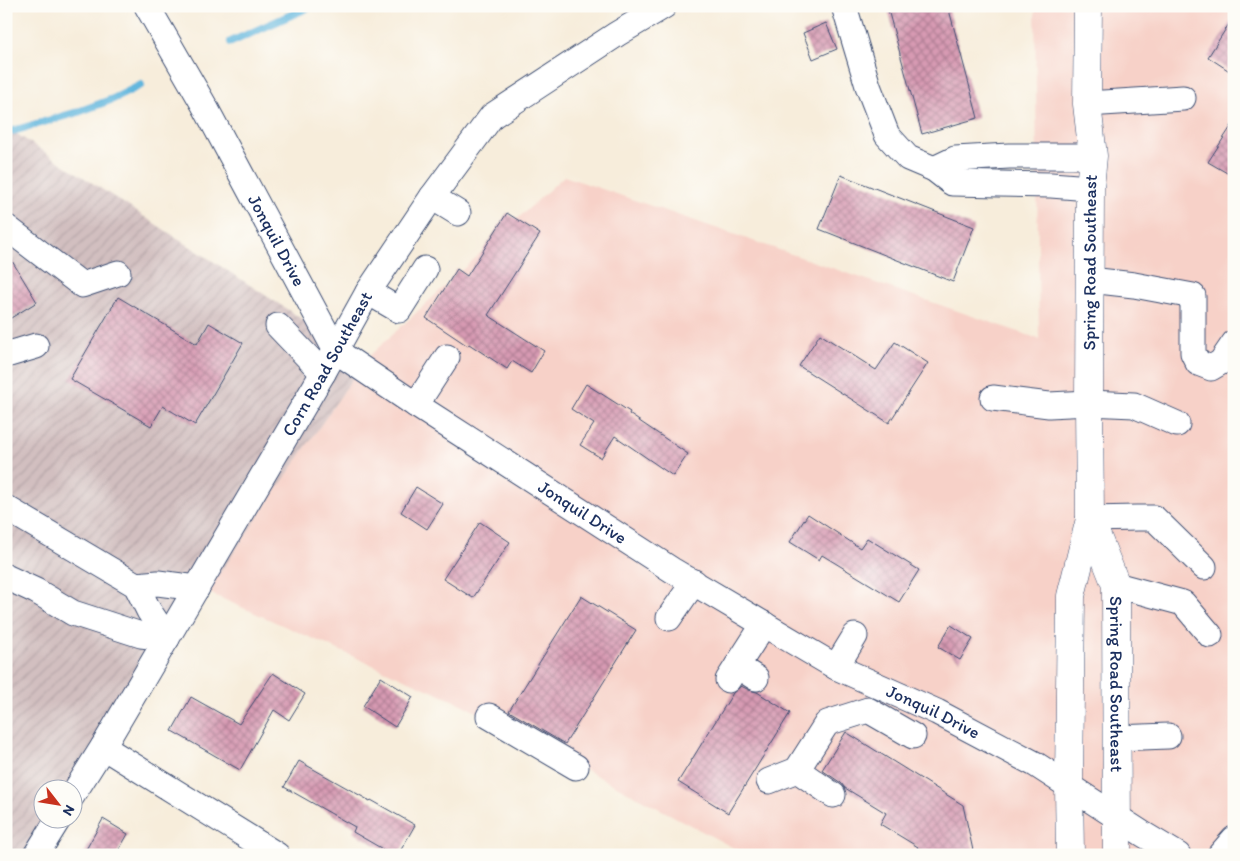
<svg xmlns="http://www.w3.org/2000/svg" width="1240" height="861" font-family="Itim,sans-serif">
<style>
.built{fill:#f7d1c8}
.industrial{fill:url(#industrial-furrows)}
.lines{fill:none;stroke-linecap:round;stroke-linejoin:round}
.stream{stroke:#60b6dd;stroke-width:8}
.building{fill:url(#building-cross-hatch)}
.minor-casing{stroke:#3c4c71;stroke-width:27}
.major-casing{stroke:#3c4c71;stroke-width:29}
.minor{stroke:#fff;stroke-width:25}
.major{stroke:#fff;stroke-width:28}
.labels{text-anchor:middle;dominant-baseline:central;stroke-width:4.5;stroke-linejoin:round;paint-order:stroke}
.street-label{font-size:18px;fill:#1b2f5e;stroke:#fdfcf7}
</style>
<defs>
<pattern id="industrial-furrows" width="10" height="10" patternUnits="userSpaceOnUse" patternTransform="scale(1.25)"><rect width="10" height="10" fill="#d2bfc0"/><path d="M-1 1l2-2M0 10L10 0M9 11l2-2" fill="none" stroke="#b4a4a7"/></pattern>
<pattern id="building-cross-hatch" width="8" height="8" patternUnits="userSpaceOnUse" patternTransform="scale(1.25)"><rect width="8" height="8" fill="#d79ab2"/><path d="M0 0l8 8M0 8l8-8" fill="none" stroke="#ae7e94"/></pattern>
</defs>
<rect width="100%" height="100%" fill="#fdfcf7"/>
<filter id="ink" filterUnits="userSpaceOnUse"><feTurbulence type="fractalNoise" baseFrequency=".02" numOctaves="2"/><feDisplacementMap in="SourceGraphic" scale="10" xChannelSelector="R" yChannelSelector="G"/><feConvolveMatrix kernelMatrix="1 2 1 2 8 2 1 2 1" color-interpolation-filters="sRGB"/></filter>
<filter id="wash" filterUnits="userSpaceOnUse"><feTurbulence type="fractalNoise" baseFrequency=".0096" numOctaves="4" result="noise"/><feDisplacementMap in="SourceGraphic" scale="20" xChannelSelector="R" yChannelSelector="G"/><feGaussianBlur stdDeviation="1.12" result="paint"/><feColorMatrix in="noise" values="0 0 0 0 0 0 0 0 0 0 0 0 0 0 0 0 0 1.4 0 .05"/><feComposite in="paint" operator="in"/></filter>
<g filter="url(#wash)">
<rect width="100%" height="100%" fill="#f7eddb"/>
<path class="built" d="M 1035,6 L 1234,6 L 1234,855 L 747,855 L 461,704 L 207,592 L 365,360 L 564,176 L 1039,339 Z"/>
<path class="industrial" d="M 6,127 L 365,360 L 207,592 L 73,812 L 72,788 L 42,788 L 42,818 L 68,819 L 46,855 L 6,855 Z"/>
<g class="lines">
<g class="stream">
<path d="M 231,42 L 311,6"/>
<path d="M 6,133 L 78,112 L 113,99 L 141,85"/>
</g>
</g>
<g id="blocks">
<g class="building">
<path d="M 887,6 L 948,6 L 978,118 L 922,134 Z"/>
<path d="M 1234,16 L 1234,74 L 1208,57 Z"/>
<path d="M 826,23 L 837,49 L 813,59 L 803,33 Z"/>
<path d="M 1234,122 L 1234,177 L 1208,162 Z"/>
<path d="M 841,175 L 974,227 L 953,282 L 819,229 Z"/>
<path d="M 507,213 L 540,234 L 488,315 L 544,351 L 531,373 L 512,361 L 507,369 L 469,344 L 468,346 L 426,318 L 457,269 L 467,276 Z"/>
<path d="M 6,251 L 37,302 L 6,321 Z"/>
<path d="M 118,297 L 197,344 L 209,323 L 243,343 L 195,425 L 163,406 L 151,426 L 70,379 Z"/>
<path d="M 820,334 L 876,370 L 895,342 L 928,363 L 889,423 L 799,366 Z"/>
<path d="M 586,384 L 630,412 L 629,414 L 688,454 L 673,476 L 615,436 L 601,458 L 580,445 L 594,424 L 571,409 Z"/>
<path d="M 416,487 L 443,504 L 427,529 L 401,512 Z"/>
<path d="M 808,514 L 860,548 L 867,538 L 919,570 L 899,602 L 822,555 L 819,560 L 790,542 Z"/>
<path d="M 480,522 L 510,542 L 473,598 L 443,579 Z"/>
<path d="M 581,596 L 636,630 L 565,744 L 509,711 Z"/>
<path d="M 951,625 L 973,639 L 960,660 L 938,647 Z"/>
<path d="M 273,673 L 305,694 L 289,720 L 274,710 L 240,770 L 172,731 L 191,697 L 239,724 Z"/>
<path d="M 381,677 L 413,697 L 395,727 L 363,706 Z"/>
<path d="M 741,686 L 749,690 L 757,692 L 790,713 L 728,813 L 678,782 L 733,693 Z"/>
<path d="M 846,732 L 963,805 L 974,855 L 914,855 L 918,847 L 880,824 L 886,813 L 845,788 L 841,783 L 822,770 Z"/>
<path d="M 299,761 L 370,801 L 371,800 L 415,825 L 398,855 L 393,855 L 353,832 L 355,827 L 284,787 Z"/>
<path d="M 103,819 L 128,834 L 116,855 L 83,855 Z"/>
</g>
</g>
</g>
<g filter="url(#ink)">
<use href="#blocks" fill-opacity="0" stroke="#3c4c71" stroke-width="1"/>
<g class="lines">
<g class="minor-casing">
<g id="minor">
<path id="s1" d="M 147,6 L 204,105 L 336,351 L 416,405 L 672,570 L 836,667 L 937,712 L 1035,764 L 1143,834 L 1178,855"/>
<path d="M 844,6 L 868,86 L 887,135 L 908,158 L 934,169 L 952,183 L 1051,185 L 1090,188"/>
<path d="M 1087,104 L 1183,98"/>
<path d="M 934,169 L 955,159 L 1009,156 L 1093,156"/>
<path d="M 432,197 L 458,213"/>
<path d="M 6,227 L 82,285 L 118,273"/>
<path d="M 1090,280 L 1134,285 L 1193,296 L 1193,353 L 1198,363 L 1211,368 L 1221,362 L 1234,343"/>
<path d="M 368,292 L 399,310 L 425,269"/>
<path d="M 278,326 L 323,373"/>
<path d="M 6,355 L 36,346"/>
<path d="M 993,398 L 1049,405 L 1089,403 L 1134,405 L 1177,424"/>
<path d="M 416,405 L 447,357"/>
<path d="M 6,508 L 136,585 L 149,611 L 167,638"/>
<path d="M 1090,519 L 1137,518 L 1154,518 L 1204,567"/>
<path d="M 6,577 L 36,591 L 73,613 L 141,635 L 167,638"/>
<path d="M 136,585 L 158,583 L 197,588"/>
<path d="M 1116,585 L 1183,603 L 1210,635"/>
<path d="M 669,618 L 694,582"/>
<path d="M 737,666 L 756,678"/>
<path d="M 836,667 L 855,636"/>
<path d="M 728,680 L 764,624"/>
<path d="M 489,716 L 576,767"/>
<path d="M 1117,738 L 1168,736"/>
<path d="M 103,747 L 277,855"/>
<path d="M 797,770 L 833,795"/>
<path d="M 769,781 L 797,770 L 827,723 L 868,710 L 913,736"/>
<path id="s2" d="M 72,796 L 103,747 L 323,373 L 368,292 L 432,197 L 492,116 L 617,34 L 664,6"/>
<path d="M 36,855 L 59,818"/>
<path d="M 1220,855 L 1234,839"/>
</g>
</g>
<g class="major-casing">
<g id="major">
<path id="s3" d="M 1090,519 L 1116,585 L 1117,855"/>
<path id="s4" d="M 1070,855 L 1069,786 L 1071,596 L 1090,519 L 1089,403 L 1090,188 L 1093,156 L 1087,104 L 1088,6"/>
</g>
</g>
<use href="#minor" class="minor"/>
<use href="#major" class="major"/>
</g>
</g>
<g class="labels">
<g class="street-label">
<text stroke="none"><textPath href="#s1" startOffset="268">Jonquil Drive</textPath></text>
<text stroke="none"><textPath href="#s4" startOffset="595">Spring Road Southeast</textPath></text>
<text stroke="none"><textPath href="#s2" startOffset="502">Corn Road Southeast</textPath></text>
<text stroke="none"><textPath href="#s1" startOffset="688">Jonquil Drive</textPath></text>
<text stroke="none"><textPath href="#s3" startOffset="170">Spring Road Southeast</textPath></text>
<text stroke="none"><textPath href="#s1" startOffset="1092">Jonquil Drive</textPath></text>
</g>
</g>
<rect width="1240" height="861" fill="none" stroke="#fdfcf7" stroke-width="25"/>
<g transform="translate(58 804) rotate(121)"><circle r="24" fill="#fdfcf7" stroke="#a3aaba"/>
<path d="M0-4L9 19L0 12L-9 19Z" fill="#c8321e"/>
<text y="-8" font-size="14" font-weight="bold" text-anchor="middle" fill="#1b2f5e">N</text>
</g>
</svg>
